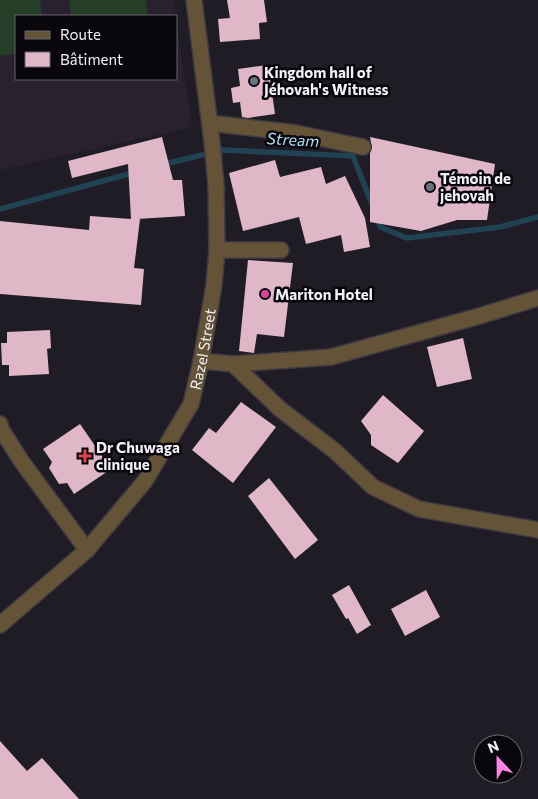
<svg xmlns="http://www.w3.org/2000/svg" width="538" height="799" font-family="Commissioner,sans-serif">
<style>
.commercial{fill:#2a2130}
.green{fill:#253e28}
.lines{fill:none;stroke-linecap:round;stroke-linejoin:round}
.stream{stroke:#214253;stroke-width:5.5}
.building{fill:#dfb7c7}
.minor-casing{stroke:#3d3a43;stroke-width:18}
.minor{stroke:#645336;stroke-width:15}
.worship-dot{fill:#6b7280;stroke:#09070c;stroke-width:2}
.hotel-dot{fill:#d1479c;stroke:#09070c;stroke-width:2}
.health-dot{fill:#e0444e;stroke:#09070c;stroke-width:2}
.labels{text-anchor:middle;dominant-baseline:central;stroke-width:5;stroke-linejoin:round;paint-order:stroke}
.poi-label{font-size:15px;font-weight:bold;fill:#f2eff7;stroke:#09070c;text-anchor:start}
.street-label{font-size:15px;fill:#f2eff7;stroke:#09070c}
.water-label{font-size:16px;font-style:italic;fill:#adddf9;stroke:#09070c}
</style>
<rect width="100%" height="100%" fill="#201c26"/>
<path class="commercial" d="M 0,0 L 173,0 L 176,16 L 16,16 L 16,79 L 176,79 L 176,20 L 192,127 L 0,170 Z"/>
<g class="green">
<path d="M 0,0 L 40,0 L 42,16 L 16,16 L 16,54 L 0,56 Z"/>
<path d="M 69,0 L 146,0 L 148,16 L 71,16 Z"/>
</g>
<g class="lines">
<g class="stream">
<path d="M 161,165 L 222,150 L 353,156 L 373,207"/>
<path d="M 0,209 L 136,172"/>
<path d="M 377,218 L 380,227 L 407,238 L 500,227 L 538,217"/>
</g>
</g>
<g class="building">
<path d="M 227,0 L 264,0 L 267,22 L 259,23 L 260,39 L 220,42 L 218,19 L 230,18 Z"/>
<path d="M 268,65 L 275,114 L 248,118 L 242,117 L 240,102 L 233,103 L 231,88 L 240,86 L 238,69 Z"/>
<path d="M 162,137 L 173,180 L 182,180 L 185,216 L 137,219 L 140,219 L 134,268 L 144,269 L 141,305 L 0,294 L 0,221 L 89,230 L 90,216 L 131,219 L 128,164 L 72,178 L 68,161 Z"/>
<path d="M 370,137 L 495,164 L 487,220 L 457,220 L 421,231 L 370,222 L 370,153 L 372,148 Z"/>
<path d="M 275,160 L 280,177 L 321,167 L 326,184 L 345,176 L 365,218 L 370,247 L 344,252 L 341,235 L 306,244 L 299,217 L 243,231 L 229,173 Z"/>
<path d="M 248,260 L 293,263 L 284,337 L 257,334 L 254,353 L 239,351 Z"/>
<path d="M 50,330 L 51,348 L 47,349 L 49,374 L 9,376 L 9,365 L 2,365 L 1,343 L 7,343 L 7,332 Z"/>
<path d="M 463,338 L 472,379 L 437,387 L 427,347 Z"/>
<path d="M 383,395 L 424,431 L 398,463 L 371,445 L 371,435 L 361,421 Z"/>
<path d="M 241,402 L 276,427 L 233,483 L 192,450 L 209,428 L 216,433 Z"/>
<path d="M 80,424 L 111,469 L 74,494 L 67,483 L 59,484 L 49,468 L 52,462 L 43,449 Z"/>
<path d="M 269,478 L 318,540 L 295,559 L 248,496 Z"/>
<path d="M 349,585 L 371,625 L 357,634 L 348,618 L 346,619 L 332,595 Z"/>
<path d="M 426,590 L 440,617 L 405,636 L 391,609 Z"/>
<path d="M 0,741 L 27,771 L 42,758 L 79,799 L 0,799 Z"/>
</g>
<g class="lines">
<g class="minor-casing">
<g id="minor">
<path d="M 210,123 L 296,133 L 363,147"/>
<path d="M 217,250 L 281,250"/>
<path d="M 201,361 L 233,364 L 331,357 L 476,317 L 538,298"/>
<path d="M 233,364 L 280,409 L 335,451 L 373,487 L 419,509 L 538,530"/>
<path d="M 0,424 L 1,429 L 22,462 L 87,550"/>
<path id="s1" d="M 0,625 L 87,550 L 145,481 L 191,404 L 201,361 L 214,285 L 217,250 L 216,185 L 212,142 L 194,0"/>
</g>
</g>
<use href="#minor" class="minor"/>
</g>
<g class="worship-dot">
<circle cx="254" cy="81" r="5"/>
<circle cx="430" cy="187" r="5"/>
</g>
<circle class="hotel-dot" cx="265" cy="294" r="5"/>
<path class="health-dot" d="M82.5 448.5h5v5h5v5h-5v5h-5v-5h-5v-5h5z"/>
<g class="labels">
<g class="poi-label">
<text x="264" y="72">Kingdom hall of<tspan x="264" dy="17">Jéhovah's Witness</tspan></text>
<text x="440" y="178">Témoin de<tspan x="440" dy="17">jehovah</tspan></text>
<text x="275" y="294">Mariton Hotel</text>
<text x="96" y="447">Dr Chuwaga<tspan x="96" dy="17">clinique</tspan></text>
</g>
<g class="street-label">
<text stroke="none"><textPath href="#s1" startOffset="351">Razel Street</textPath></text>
</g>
<g class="water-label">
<text transform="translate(293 139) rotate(3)">Stream</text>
</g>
</g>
<rect x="15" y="15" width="162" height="65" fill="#09070c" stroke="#66646a"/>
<rect x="25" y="31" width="25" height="8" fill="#645336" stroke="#66646a"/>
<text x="60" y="40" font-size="15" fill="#f2eff7">Route</text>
<rect x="25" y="52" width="25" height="15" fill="#dfb7c7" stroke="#66646a"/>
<text x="60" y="65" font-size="15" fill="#f2eff7">Bâtiment</text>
<g transform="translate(498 759) rotate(338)"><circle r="24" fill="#09070c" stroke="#66646a"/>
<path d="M0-4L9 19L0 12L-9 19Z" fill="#fc86e4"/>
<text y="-8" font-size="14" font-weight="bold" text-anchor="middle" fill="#f2eff7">N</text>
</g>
</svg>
